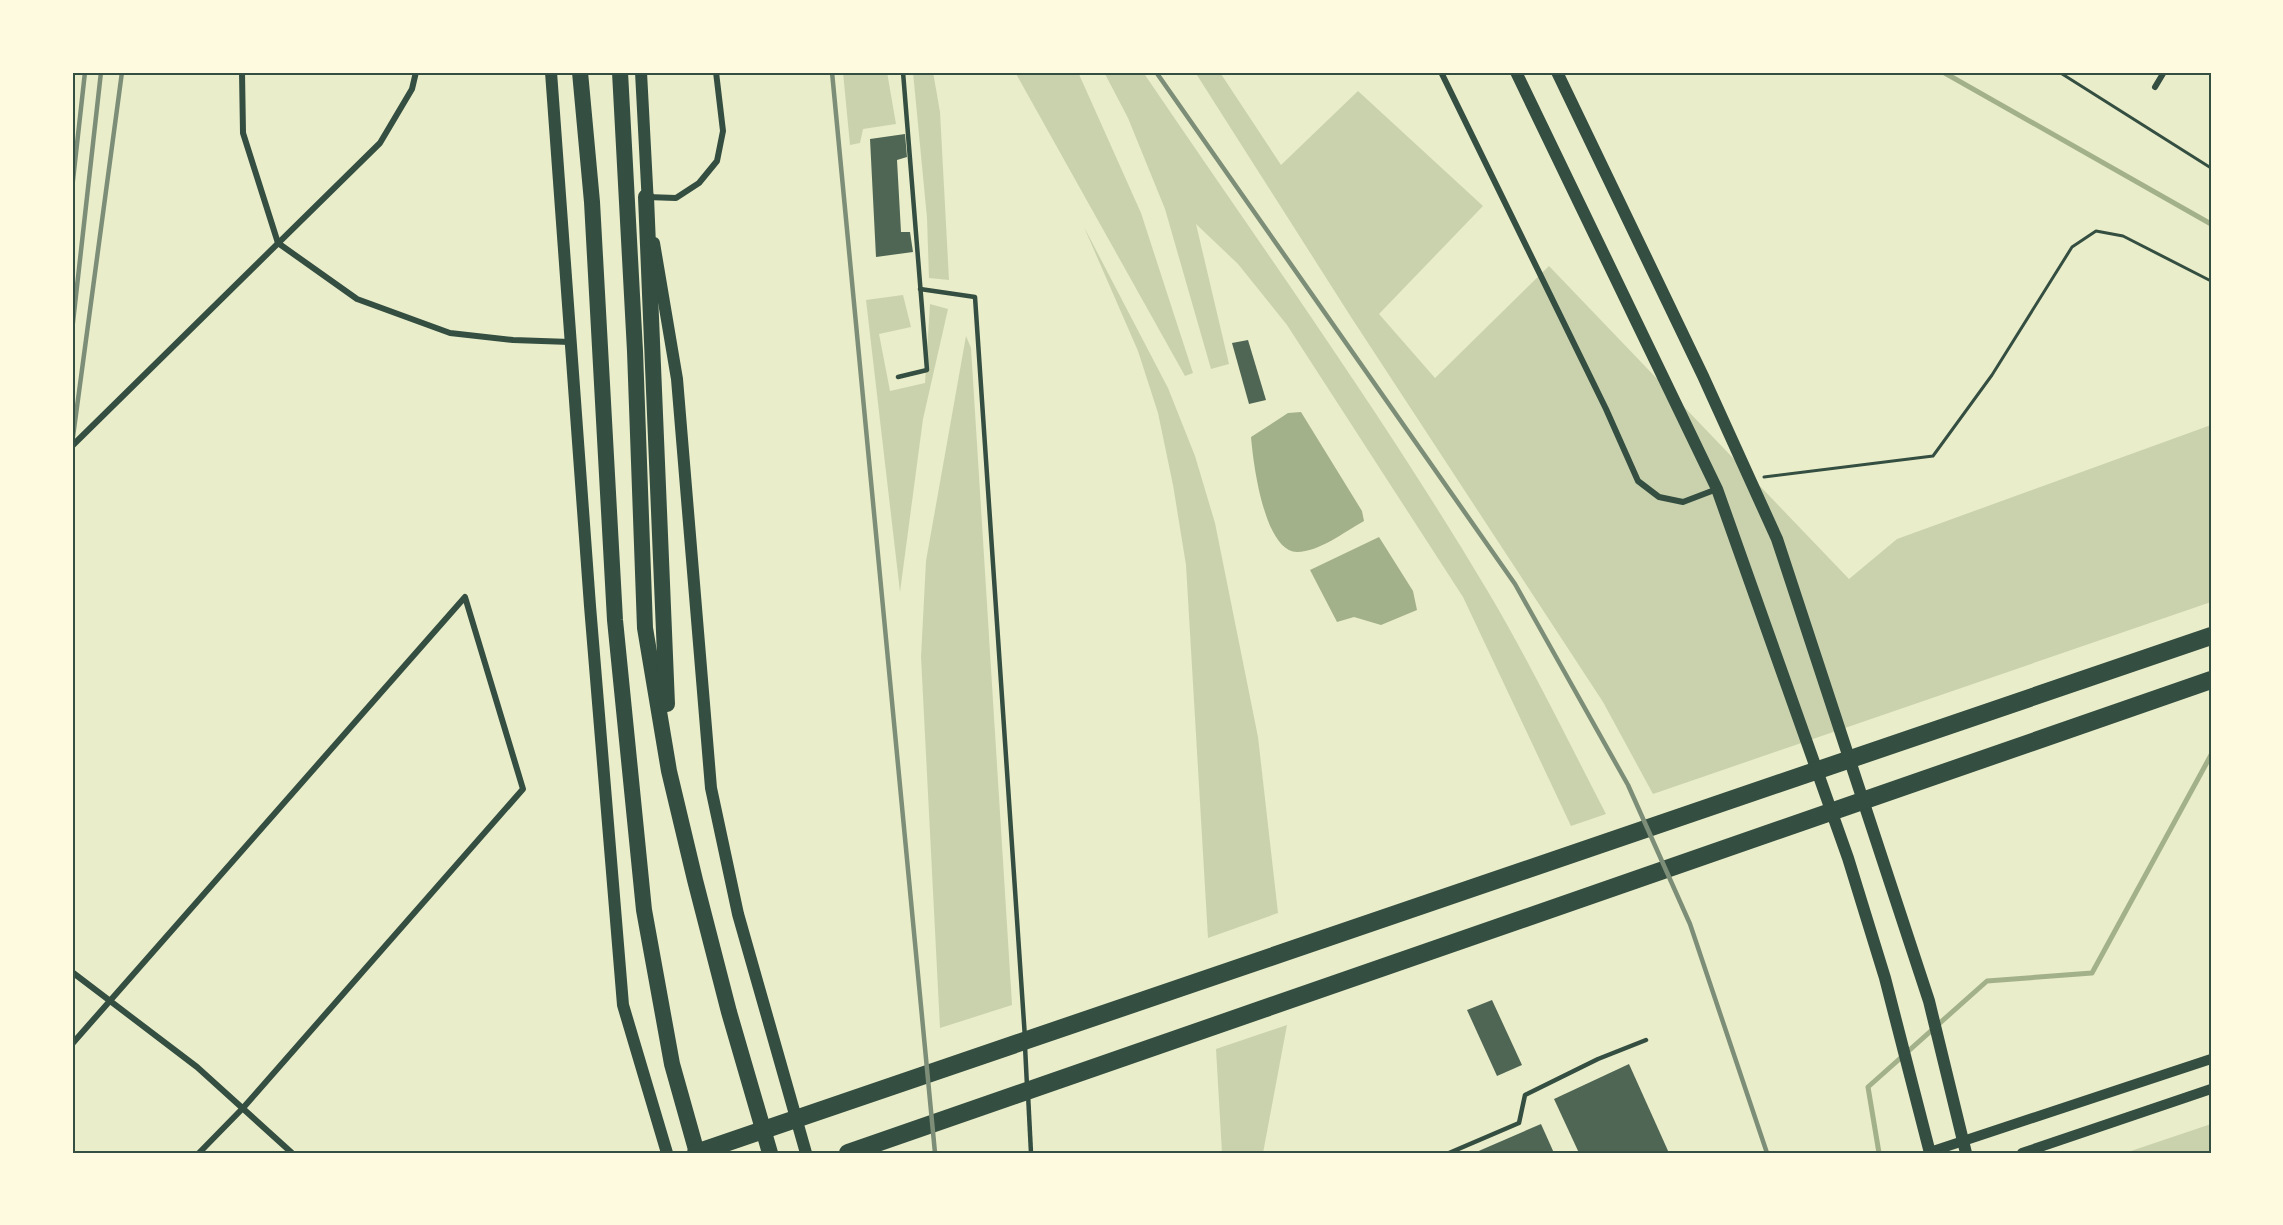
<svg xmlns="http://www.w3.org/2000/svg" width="2283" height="1225" font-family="'PT Serif',serif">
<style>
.green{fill:#cad2ad}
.water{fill:#a3b18a}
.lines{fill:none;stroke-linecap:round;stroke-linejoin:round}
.stream{stroke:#a3b18a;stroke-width:5}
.building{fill:#4f6655}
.path{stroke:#344e41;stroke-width:3}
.service{stroke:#344e41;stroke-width:4.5}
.minor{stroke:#344e41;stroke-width:6}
.tertiary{stroke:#344e41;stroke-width:10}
.secondary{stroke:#344e41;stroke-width:12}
.trunk{stroke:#344e41;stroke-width:16}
.motorway{stroke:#344e41;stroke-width:18}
.rail{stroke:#7c8e77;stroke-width:4.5}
.neatline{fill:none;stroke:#344e41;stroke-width:2}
</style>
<rect width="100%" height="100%" fill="#e9edc9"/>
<g class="green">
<path d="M 843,72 L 887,72 L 896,124 L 863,129 L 860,143 L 850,145 Z"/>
<path d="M 913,72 L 933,72 L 940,112 L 949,280 L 929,278 L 927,218 Z"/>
<path d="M 1015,72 L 1078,72 L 1141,213 L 1193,373 L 1185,376 Z"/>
<path d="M 1104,72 L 1143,72 C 1259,243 1381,412 1487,590 C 1530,662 1567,739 1606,814 L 1571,826 L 1463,597 L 1287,325 L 1238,264 L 1196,224 L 1229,364 L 1211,369 L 1165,209 L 1128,118 Z"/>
<path d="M 1195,72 L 1223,72 L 1221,74 L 1281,165 L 1358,91 L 1483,206 L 1379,314 L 1435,378 L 1549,266 L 1849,579 L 1897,539 L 2211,425 L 2211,602 L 1653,794 L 1603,702 L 1351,317 Z"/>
<path d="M 1084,227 L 1168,388 L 1195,456 L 1215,523 L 1258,737 L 1278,913 L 1208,938 L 1186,565 L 1173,485 L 1158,413 L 1138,351 Z"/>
<path d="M 903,295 L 911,327 L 879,334 L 890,391 L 925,383 L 930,304 L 948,309 L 923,419 L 900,592 L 866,300 Z"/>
<path d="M 966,336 L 971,348 L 1012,1005 L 940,1028 L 921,657 L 926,561 Z"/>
<path d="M 1287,1025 L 1263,1153 L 1222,1153 L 1216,1049 Z"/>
<path d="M 2211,1124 L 2211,1153 L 2125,1153 Z"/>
</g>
<g class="water">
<path d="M 1301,412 L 1362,511 L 1364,521 C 1344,532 1319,552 1297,552 C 1264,552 1253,461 1251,437 L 1288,413 Z"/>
<path d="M 1379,537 L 1413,591 L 1417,610 L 1381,625 L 1354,617 L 1337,622 L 1310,570 Z"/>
</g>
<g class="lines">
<g class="stream">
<path d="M 1943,72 L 2211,224"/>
<path d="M 1879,1153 L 1868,1087 L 1987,981 L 2092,973 L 2211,755"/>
</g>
</g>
<g class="building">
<path d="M 905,134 L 907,157 L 897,160 L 901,232 L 910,232 L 913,252 L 876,257 L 870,139 Z"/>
<path d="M 1248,340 L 1266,400 L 1249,404 L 1232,343 Z"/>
<path d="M 1492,1000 L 1522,1065 L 1497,1076 L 1467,1010 Z"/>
<path d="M 1629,1064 L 1669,1153 L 1579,1153 L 1554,1099 Z"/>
<path d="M 1541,1124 L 1554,1153 L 1474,1153 Z"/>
</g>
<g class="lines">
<g class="path">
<path d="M 2059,72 L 2211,168"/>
<path d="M 1764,477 L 1933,456 L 1992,375 L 2072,247 L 2096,231 L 2123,236 L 2211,281"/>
</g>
<g class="service">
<path d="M 920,289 L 975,297 L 1025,1038"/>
<path d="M 898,377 L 927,370 L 903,72"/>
<path d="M 1025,1046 L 1027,1086"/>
<path d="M 1028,1094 L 1031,1153"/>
<path d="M 1449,1153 L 1519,1123 L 1525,1095 L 1598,1059 L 1646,1040"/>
</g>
<g class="minor">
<path d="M 242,72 L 243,133 L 278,243 L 357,299 L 450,333 L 513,340 L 570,342"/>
<path d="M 1441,72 L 1606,409 L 1638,481 L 1659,497 L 1683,502 L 1717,489"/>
<path d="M 2155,87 L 2164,72"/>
<path d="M 647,197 L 676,198 L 699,183 L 717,161 L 723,131 L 716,72"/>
<path d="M 72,446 L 380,143 L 412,89 L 416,72"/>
<path d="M 72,972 L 197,1067 L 292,1153"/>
<path d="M 72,1044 L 465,597 L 523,789 L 243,1108 L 199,1153"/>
</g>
<g class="tertiary">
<path d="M 1930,1152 L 2211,1059"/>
<path d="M 2022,1153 L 2211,1089"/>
</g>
<g class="secondary">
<path d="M 551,72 L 590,606 L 623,1005 L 667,1153"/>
<path d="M 641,72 L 648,205"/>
<path d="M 1516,72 L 1717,489 L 1848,858 L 1885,978 L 1930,1153"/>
<path d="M 1557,72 L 1703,376 L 1777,539 L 1929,1001 L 1966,1153"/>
<path d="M 654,243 L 677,379 L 711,788 L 738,914 L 806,1153"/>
</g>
<g class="trunk">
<path d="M 580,72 L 592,202 L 615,620 L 644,910 L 672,1064 L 697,1153"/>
<path d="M 620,72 L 635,351 L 645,628 L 669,771 L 695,880 L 729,1012 L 770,1153"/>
<path d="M 646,197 L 667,704"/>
</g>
<g class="motorway">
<path d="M 696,1153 L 2211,636"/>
<path d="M 848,1153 L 2211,680"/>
</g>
<g class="rail">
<path d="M 832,72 L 935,1153"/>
<path d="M 1156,72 L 1515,584 L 1628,785 L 1690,924 L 1767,1153"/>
<path d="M 72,189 L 85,72"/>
<path d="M 72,331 L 101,72"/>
<path d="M 72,444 L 122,72"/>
</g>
</g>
<rect width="2283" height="1225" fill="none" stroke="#fefae0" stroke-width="147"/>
<rect x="74" y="74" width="2136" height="1078" class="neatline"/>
</svg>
